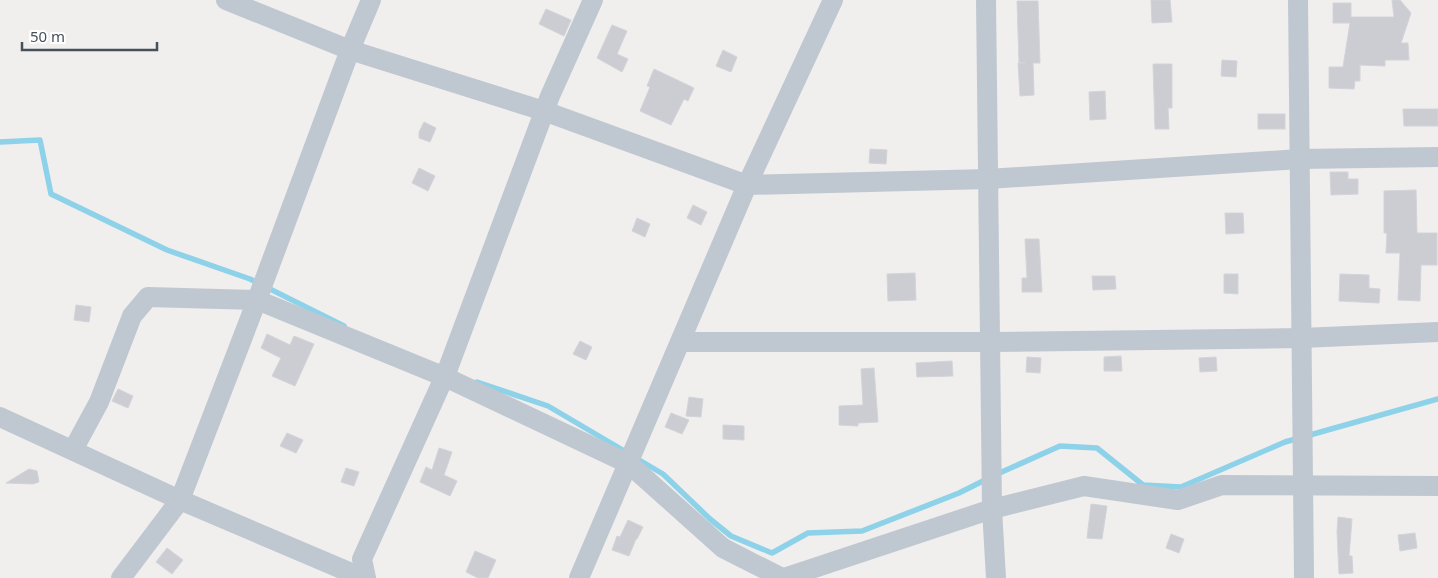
<svg xmlns="http://www.w3.org/2000/svg" width="1438" height="578" font-family="'Noto Sans',sans-serif">
<style>
.lines{fill:none;stroke-linecap:round;stroke-linejoin:round}
.stream{stroke:#8dd2e8;stroke-width:5.5}
.building{fill:#cbcdd3;stroke:#d2d4d9}
.minor{stroke:#bfc8d0;stroke-width:20}
</style>
<rect width="100%" height="100%" fill="#f1eeee"/>
<g class="lines">
<g class="stream">
<path d="M 0,142 L 40,140 L 51,194 L 167,250 L 250,279 L 344,326"/>
<path d="M 477,382 L 548,406 L 626,452"/>
<path d="M 634,457 L 663,474 L 710,519 L 731,536 L 772,553 L 808,533 L 862,531 L 959,493 L 987,479"/>
<path d="M 995,475 L 1060,446 L 1097,448 L 1143,485 L 1181,487 L 1285,442 L 1438,399"/>
</g>
</g>
<g class="building">
<path d="M 1151,0 L 1170,0 L 1172,22 L 1152,23 Z"/>
<path d="M 1392,0 L 1400,0 L 1411,13 L 1401,43 L 1408,43 L 1409,60 L 1385,60 L 1385,66 L 1360,65 L 1360,81 L 1355,81 L 1354,89 L 1329,88 L 1329,67 L 1343,67 L 1350,23 L 1333,23 L 1333,3 L 1351,3 L 1351,17 L 1394,17 Z"/>
<path d="M 1017,1 L 1038,1 L 1040,63 L 1033,63 L 1034,95 L 1020,96 L 1018,63 L 1025,63 L 1019,63 Z"/>
<path d="M 546,9 L 571,20 L 564,36 L 539,24 Z"/>
<path d="M 612,25 L 627,31 L 617,54 L 628,59 L 622,72 L 597,58 Z"/>
<path d="M 723,50 L 737,57 L 731,72 L 716,66 Z"/>
<path d="M 1222,60 L 1237,61 L 1236,77 L 1221,76 Z"/>
<path d="M 1153,64 L 1172,64 L 1172,108 L 1168,108 L 1169,129 L 1155,129 Z"/>
<path d="M 654,69 L 694,88 L 688,101 L 684,99 L 671,125 L 640,111 L 650,87 L 647,86 Z"/>
<path d="M 1105,91 L 1106,119 L 1090,120 L 1089,92 Z"/>
<path d="M 1403,109 L 1438,109 L 1438,126 L 1404,126 Z"/>
<rect x="1258" y="114" width="27" height="15"/>
<path d="M 424,122 L 436,128 L 430,142 L 419,138 L 419,132 Z"/>
<path d="M 870,149 L 887,150 L 886,164 L 869,163 Z"/>
<path d="M 419,168 L 435,176 L 428,191 L 412,183 Z"/>
<path d="M 1330,172 L 1348,172 L 1348,179 L 1358,179 L 1358,194 L 1331,195 Z"/>
<path d="M 1416,190 L 1417,233 L 1437,233 L 1437,265 L 1421,265 L 1420,301 L 1398,300 L 1400,253 L 1386,253 L 1387,233 L 1384,233 L 1384,191 Z"/>
<path d="M 693,205 L 707,212 L 701,225 L 687,218 Z"/>
<path d="M 1225,213 L 1243,213 L 1244,233 L 1226,234 Z"/>
<path d="M 637,218 L 650,224 L 645,237 L 632,231 Z"/>
<path d="M 1025,239 L 1039,239 L 1042,292 L 1022,292 L 1022,278 L 1027,278 Z"/>
<path d="M 915,273 L 916,300 L 888,301 L 887,274 Z"/>
<path d="M 1224,274 L 1238,274 L 1238,294 L 1224,293 Z"/>
<path d="M 1340,274 L 1369,275 L 1369,288 L 1380,289 L 1379,303 L 1339,301 Z"/>
<path d="M 1092,276 L 1115,276 L 1116,289 L 1093,290 Z"/>
<path d="M 76,305 L 91,307 L 89,322 L 74,320 Z"/>
<path d="M 267,334 L 290,345 L 294,336 L 314,344 L 295,386 L 272,376 L 281,358 L 261,348 Z"/>
<path d="M 580,341 L 592,347 L 586,360 L 573,354 Z"/>
<path d="M 1121,356 L 1122,371 L 1104,371 L 1104,357 Z"/>
<path d="M 1027,357 L 1041,358 L 1040,373 L 1026,372 Z"/>
<path d="M 1216,357 L 1217,371 L 1200,372 L 1199,358 Z"/>
<path d="M 952,361 L 953,376 L 917,377 L 916,363 Z"/>
<path d="M 874,368 L 878,422 L 858,423 L 858,426 L 839,425 L 839,406 L 863,405 L 861,369 Z"/>
<path d="M 118,389 L 133,396 L 128,408 L 112,401 Z"/>
<path d="M 689,397 L 703,399 L 701,417 L 686,416 Z"/>
<path d="M 671,413 L 689,420 L 682,434 L 665,427 Z"/>
<path d="M 723,425 L 744,426 L 744,440 L 723,439 Z"/>
<path d="M 287,433 L 303,440 L 296,453 L 280,446 Z"/>
<path d="M 439,448 L 452,452 L 444,475 L 457,481 L 450,496 L 420,482 L 426,467 L 432,470 Z"/>
<path d="M 346,468 L 359,472 L 354,486 L 341,482 Z"/>
<path d="M 29,469 L 37,471 L 39,482 L 33,484 L 6,483 Z"/>
<path d="M 1091,504 L 1107,506 L 1102,539 L 1087,538 Z"/>
<path d="M 1338,517 L 1352,519 L 1349,556 L 1352,556 L 1353,573 L 1339,574 L 1337,532 Z"/>
<path d="M 628,520 L 643,527 L 637,539 L 636,539 L 629,556 L 612,550 L 617,536 L 620,537 Z"/>
<path d="M 1415,533 L 1417,548 L 1400,551 L 1398,535 Z"/>
<path d="M 1171,534 L 1184,539 L 1179,553 L 1166,548 Z"/>
<path d="M 167,548 L 183,560 L 172,574 L 156,562 Z"/>
<path d="M 475,551 L 496,560 L 488,578 L 478,578 L 466,572 Z"/>
</g>
<g class="lines">
<g class="minor">
<path d="M 226,0 L 350,50 L 544,111 L 747,185 L 988,179 L 1300,159 L 1438,157"/>
<path d="M 986,0 L 992,509 L 996,578"/>
<path d="M 1298,0 L 1304,578"/>
<path d="M 681,342 L 990,342 L 1302,338 L 1438,332"/>
<path d="M 0,417 L 180,500 L 363,578"/>
<path d="M 73,450 L 99,402 L 132,316 L 148,297 L 257,300 L 445,377 L 629,464 L 723,548 L 782,578"/>
<path d="M 121,578 L 180,500 L 257,300 L 350,50 L 371,0"/>
<path d="M 366,578 L 362,559 L 447,371 L 550,96 L 593,0"/>
<path d="M 579,578 L 747,185 L 833,0"/>
<path d="M 784,578 L 992,509 L 1084,486 L 1178,500 L 1222,485 L 1438,486"/>
</g>
</g>
<path d="M22 42v8h135v-8" fill="none" stroke="#47515b" stroke-width="2.5"/>
<text x="30" y="42" font-size="15" fill="#47515b" stroke="#ffffff" stroke-width="4" paint-order="stroke">50 m</text>
</svg>
